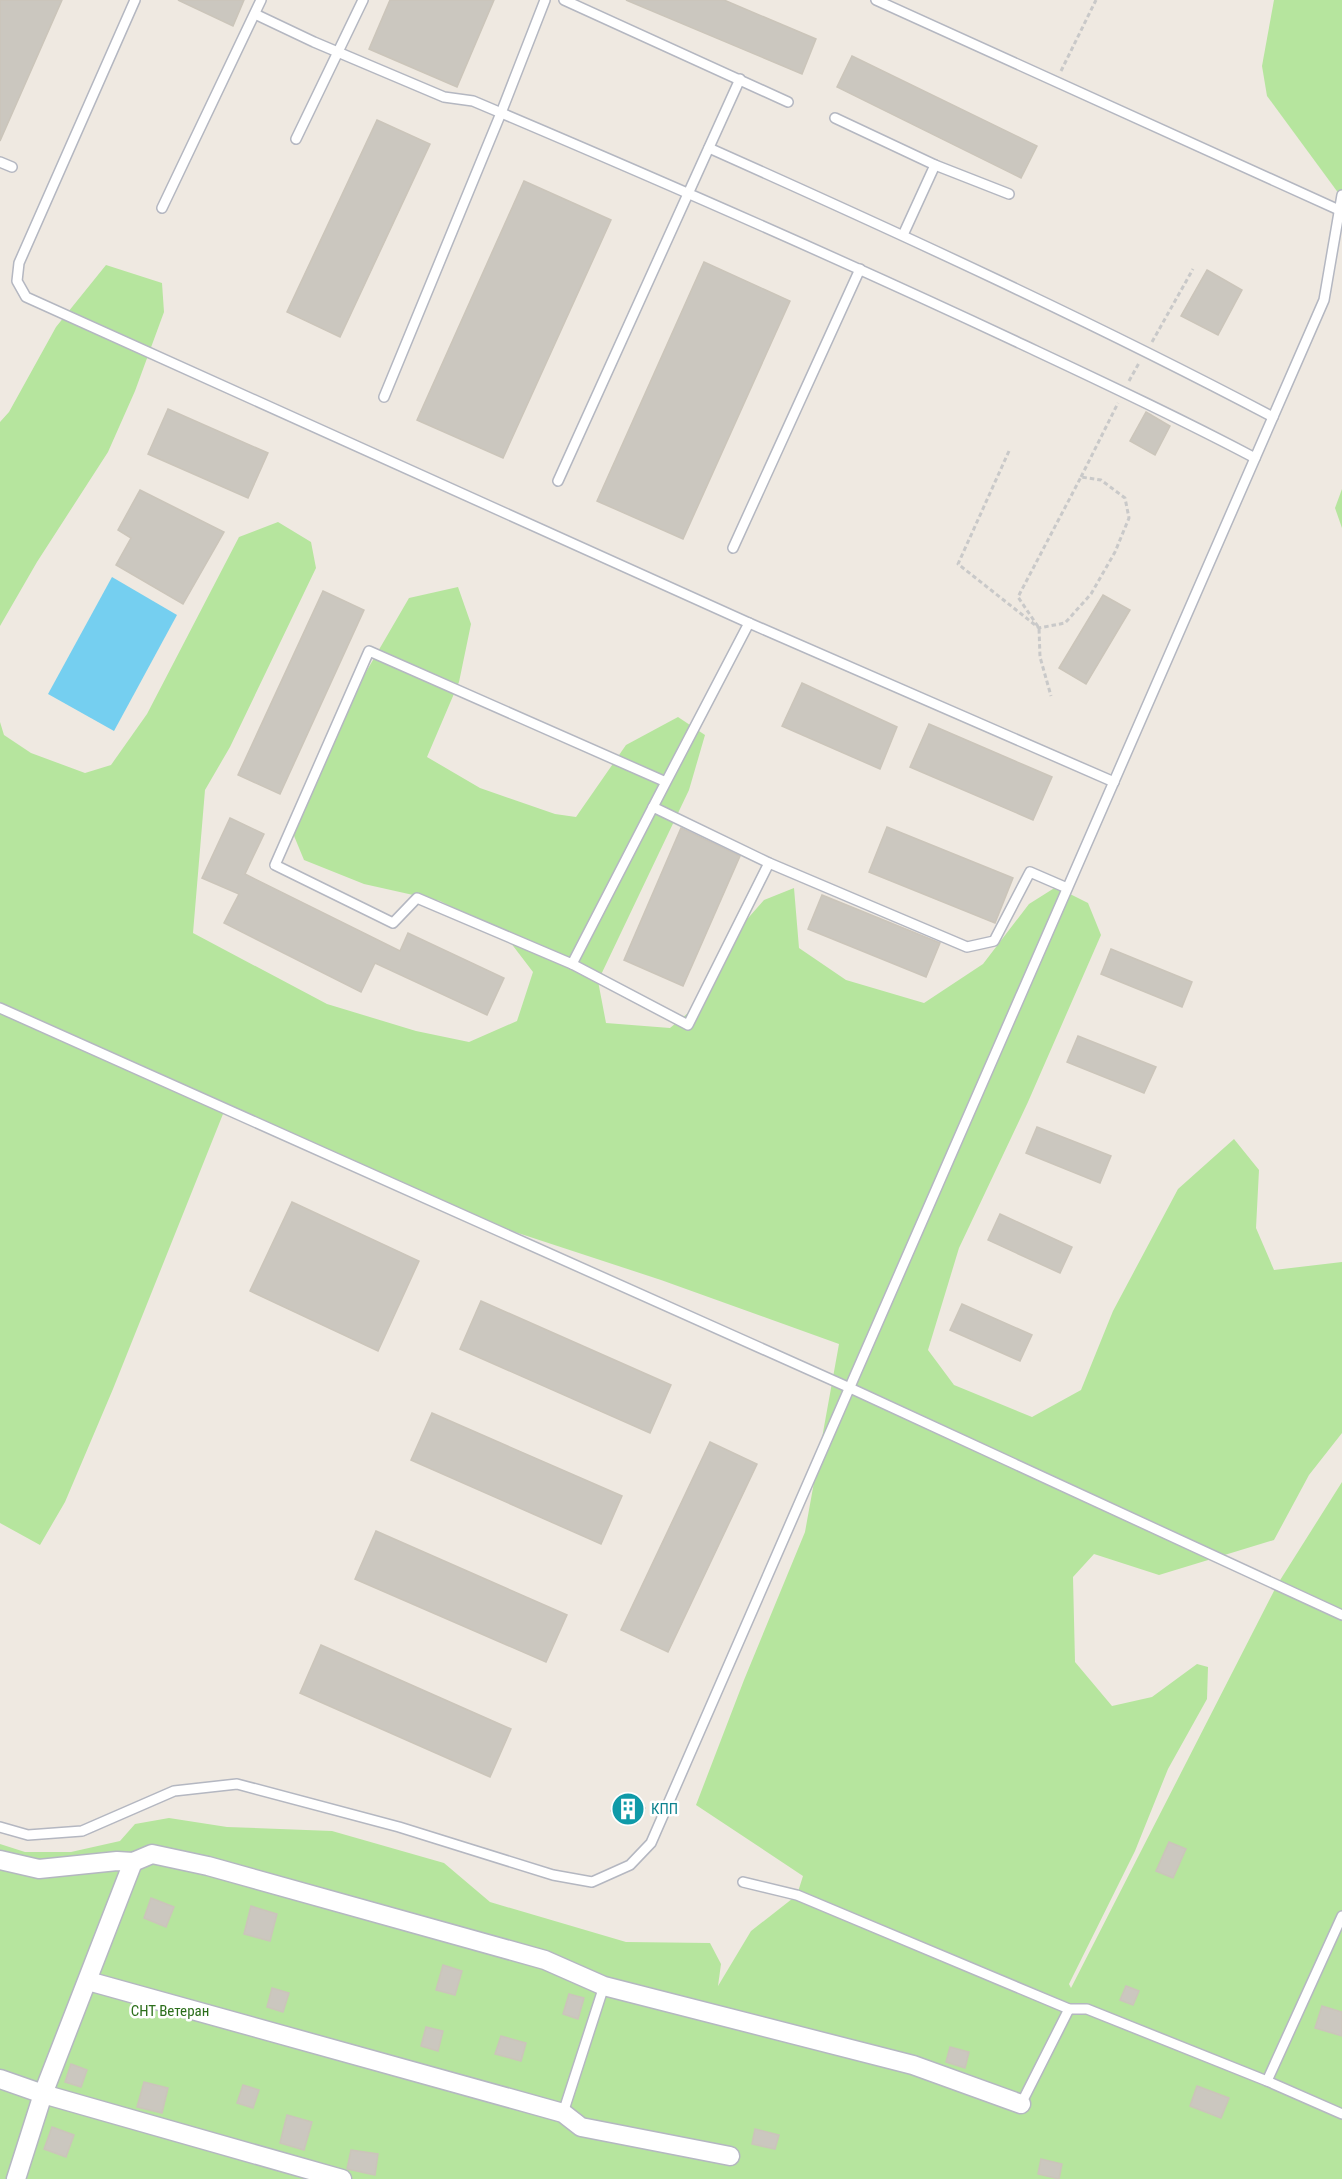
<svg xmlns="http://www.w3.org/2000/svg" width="1342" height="2179" font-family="'Roboto Condensed',sans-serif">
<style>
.green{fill:#b6e59e}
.water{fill:#75cff0}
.building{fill:#cbc7bf;stroke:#cbc5ba;stroke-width:1.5}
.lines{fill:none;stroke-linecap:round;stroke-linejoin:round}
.service-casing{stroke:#b4b7c1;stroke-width:12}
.minor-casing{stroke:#b4b7c1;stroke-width:21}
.path{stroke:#c9c9c9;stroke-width:3;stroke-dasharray:4.5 3;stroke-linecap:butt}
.service{stroke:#fff;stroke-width:9}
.minor{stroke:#fff;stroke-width:18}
.labels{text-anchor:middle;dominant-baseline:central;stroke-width:5;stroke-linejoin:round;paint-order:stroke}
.culture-label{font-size:15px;fill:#0d838f;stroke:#fff;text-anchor:start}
.park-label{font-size:15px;fill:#2c6e1b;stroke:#fff}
</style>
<rect width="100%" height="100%" fill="#efe9e1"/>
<g class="green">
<path d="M 1274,0 L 1342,0 L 1342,198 L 1267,96 L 1262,66 Z"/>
<path d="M 106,265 L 162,283 L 164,312 L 135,391 L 108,452 L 37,562 L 0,626 L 0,422 L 9,412 L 56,327 Z"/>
<path d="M 1342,489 L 1342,528 L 1335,508 Z"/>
<path d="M 278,522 L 311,542 L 316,568 L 230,747 L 205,790 L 193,933 L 327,1004 L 416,1031 L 469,1042 L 517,1021 L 533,972 L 504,934 L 440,901 L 364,884 L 304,860 L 292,831 L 366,672 L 409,598 L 458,587 L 471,624 L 459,682 L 427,757 L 480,788 L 555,814 L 576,817 L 626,745 L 678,717 L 705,735 L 689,790 L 598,981 L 606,1023 L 670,1028 L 688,1013 L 727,942 L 764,900 L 794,888 L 799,948 L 846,980 L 924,1003 L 983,964 L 1029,904 L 1056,887 L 1088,903 L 1101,935 L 1028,1102 L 959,1248 L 928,1350 L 954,1385 L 1032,1417 L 1081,1390 L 1113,1311 L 1178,1189 L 1234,1139 L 1259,1170 L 1256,1228 L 1274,1270 L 1342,1262 L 1342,1433 L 1309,1475 L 1274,1540 L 1159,1575 L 1094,1554 L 1073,1577 L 1075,1662 L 1112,1706 L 1152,1697 L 1197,1664 L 1208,1667 L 1207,1699 L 1168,1769 L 1135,1851 L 1069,1984 L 1071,1988 L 1277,1585 L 1342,1482 L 1342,2179 L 0,2179 L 0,1844 L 25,1852 L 71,1852 L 120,1841 L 135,1824 L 169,1818 L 227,1827 L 332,1831 L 444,1863 L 490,1902 L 626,1942 L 710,1943 L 721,1964 L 718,1986 L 751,1931 L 797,1895 L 803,1876 L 696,1805 L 744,1680 L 805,1532 L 839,1344 L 661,1280 L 503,1228 L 225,1109 L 113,1389 L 65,1502 L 40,1545 L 0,1523 L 0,722 L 4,735 L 31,753 L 85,773 L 111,765 L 147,714 L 239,537 Z"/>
</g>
<path class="water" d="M 112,577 L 177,615 L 114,731 L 48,694 Z"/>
<g class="building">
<path d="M 0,0 L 62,0 L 0,141 Z"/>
<path d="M 178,0 L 244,0 L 233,26 Z"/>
<path d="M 390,0 L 494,0 L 457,87 L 369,49 Z"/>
<path d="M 626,0 L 724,0 L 816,39 L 802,74 Z"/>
<path d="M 852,56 L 1037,146 L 1021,178 L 837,87 Z"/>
<path d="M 377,120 L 430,144 L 340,337 L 287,312 Z"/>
<path d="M 524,181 L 611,220 L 503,458 L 417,420 Z"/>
<path d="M 704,262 L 790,301 L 683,539 L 597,501 Z"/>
<path d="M 1207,270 L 1242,290 L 1218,335 L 1181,316 Z"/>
<path d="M 168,409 L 268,453 L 248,498 L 148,454 Z"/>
<path d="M 1146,412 L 1170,426 L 1155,455 L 1130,441 Z"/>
<path d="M 140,490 L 224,532 L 183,604 L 116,565 L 131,538 L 118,530 Z"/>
<path d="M 323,591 L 364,610 L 280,794 L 238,775 Z"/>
<path d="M 1103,595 L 1130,610 L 1086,684 L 1059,668 Z"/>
<path d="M 802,683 L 897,727 L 880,769 L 782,726 Z"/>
<path d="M 929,724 L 1052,777 L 1033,820 L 910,767 Z"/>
<path d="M 230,818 L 264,834 L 245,874 L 400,951 L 408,933 L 504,978 L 487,1015 L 375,963 L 361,992 L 224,923 L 239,894 L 202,878 Z"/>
<path d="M 887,827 L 1013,878 L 995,923 L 869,872 Z"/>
<path d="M 681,828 L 740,856 L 683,986 L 624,960 Z"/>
<path d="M 822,895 L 940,943 L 926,977 L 808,929 Z"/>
<path d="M 1111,949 L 1192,982 L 1182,1007 L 1101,974 Z"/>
<path d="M 1078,1036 L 1156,1067 L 1144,1093 L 1067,1062 Z"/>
<path d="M 1037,1127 L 1111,1156 L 1100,1183 L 1026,1153 Z"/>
<path d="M 292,1202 L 419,1261 L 378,1351 L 250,1291 Z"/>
<path d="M 1000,1214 L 1072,1247 L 1060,1273 L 988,1240 Z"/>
<path d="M 481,1301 L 671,1385 L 650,1433 L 460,1349 Z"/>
<path d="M 962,1304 L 1032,1335 L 1020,1361 L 950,1330 Z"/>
<path d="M 432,1413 L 622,1496 L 601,1544 L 411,1460 Z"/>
<path d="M 710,1442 L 757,1464 L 668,1652 L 621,1630 Z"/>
<path d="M 376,1531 L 567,1615 L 546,1662 L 355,1579 Z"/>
<path d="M 321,1645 L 511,1729 L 490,1777 L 300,1693 Z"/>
<path d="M 619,1795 L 645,1808 L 637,1823 L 611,1811 Z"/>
<path d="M 1169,1842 L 1186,1849 L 1173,1878 L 1156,1871 Z"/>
<path d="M 151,1898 L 174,1907 L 166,1927 L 144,1918 Z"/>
<path d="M 251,1906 L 277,1914 L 270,1941 L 244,1934 Z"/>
<path d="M 443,1965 L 462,1971 L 455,1995 L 436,1990 Z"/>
<path d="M 1126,1986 L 1139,1991 L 1133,2005 L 1120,2000 Z"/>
<path d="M 272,1988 L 289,1993 L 283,2012 L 267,2007 Z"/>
<path d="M 569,1994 L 584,1998 L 578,2019 L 563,2014 Z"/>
<path d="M 1322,2006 L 1342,2012 L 1342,2036 L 1315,2028 Z"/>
<path d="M 426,2027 L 443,2031 L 438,2051 L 421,2046 Z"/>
<path d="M 501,2036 L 526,2043 L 521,2061 L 495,2054 Z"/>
<path d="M 950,2047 L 969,2052 L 965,2068 L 946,2062 Z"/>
<path d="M 71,2064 L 87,2070 L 81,2087 L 65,2082 Z"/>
<path d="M 144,2082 L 168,2088 L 162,2113 L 137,2107 Z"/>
<path d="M 243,2085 L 259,2090 L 253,2108 L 237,2103 Z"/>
<path d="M 1197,2086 L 1229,2098 L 1221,2118 L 1190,2106 Z"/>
<path d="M 287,2115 L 312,2122 L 304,2150 L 280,2143 Z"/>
<path d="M 52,2127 L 74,2135 L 66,2157 L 44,2149 Z"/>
<path d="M 755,2129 L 779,2135 L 775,2149 L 752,2144 Z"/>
<path d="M 351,2150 L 378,2154 L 375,2175 L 347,2169 Z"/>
<path d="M 1041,2159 L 1062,2164 L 1059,2179 L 1038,2174 Z"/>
</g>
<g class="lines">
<g class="service-casing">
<g id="service">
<path d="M 135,0 L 19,263 L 17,281 L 26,297 L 749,623 L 1114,782"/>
<path d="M 564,0 L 788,102"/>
<path d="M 876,0 L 1339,210"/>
<path d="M 255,14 L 314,42 L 444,97 L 473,101 C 655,178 836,257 1015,341 C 1096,379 1176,416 1255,458"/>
<path d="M 835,118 L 935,165 L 1009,194"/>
<path d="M 296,139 L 363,0"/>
<path d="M 709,148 C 899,233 1089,320 1273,417"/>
<path d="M 0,162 L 12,167"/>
<path d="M 162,208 L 261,0"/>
<path d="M 903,235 L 935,165"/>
<path d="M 384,397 L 501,113 L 545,0"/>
<path d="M 558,481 L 740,79"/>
<path d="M 733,548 L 860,269"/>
<path d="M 666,782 L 369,651 L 275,865 L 393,923 L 417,898 L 572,964 L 653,807 L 666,782 L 749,623"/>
<path d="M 653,807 L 769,863 L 967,947 L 994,941 L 1030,872 L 1067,888"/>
<path d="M 572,964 L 688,1025 L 769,863"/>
<path d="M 0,1008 L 850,1388 L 1342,1615"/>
<path d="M 0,1827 L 28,1835 L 82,1831 L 174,1791 L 237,1784 L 399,1827 L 553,1875 L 592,1882 L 630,1865 L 651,1843 L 1324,300 L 1342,195"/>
<path d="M 743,1882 L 797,1895 L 1069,2009 L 1087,2009 L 1267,2081 L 1342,2114"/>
<path d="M 1267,2081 L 1342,1916"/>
<path d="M 1021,2104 L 1069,2009"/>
<path d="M 563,2113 L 604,1986"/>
</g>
</g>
<g class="minor-casing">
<g id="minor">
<path d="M 0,1860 L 39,1869 L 117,1861 L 133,1862 L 152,1854 L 208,1866 L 545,1960 L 604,1986 L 913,2065 L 1021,2104"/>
<path d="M 88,1981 L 563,2113 L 581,2127 L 730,2156"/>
<path d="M 0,2079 L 43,2094 L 342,2179"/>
<path d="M 16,2179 L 43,2094 L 133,1862"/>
</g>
</g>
<g class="path">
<path d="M 1061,71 L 1096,0"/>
<path d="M 1152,342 L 1193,269"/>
<path d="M 1129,381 L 1139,363"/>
<path d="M 1009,451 L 958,564 L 1039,628 L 1065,623 L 1091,594 L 1115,552 L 1129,518 L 1125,498 L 1101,480 L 1081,477 L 1018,597 L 1039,628 L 1040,657 L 1051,696"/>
<path d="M 1081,477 L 1118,403"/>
</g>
<use href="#service" class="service"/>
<use href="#minor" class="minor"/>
</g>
<defs>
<g id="building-disc" transform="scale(1.725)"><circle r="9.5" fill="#0f9aa8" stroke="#fff"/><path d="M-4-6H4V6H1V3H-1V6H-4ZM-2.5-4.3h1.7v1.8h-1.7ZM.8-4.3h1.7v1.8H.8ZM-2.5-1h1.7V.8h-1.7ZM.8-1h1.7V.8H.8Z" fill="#fff"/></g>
</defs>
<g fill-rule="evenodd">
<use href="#building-disc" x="628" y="1809"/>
</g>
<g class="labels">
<g class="culture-label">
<text x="651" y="1809">КПП</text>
</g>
<g class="park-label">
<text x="170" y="2011">СНТ Ветеран</text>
</g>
</g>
</svg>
